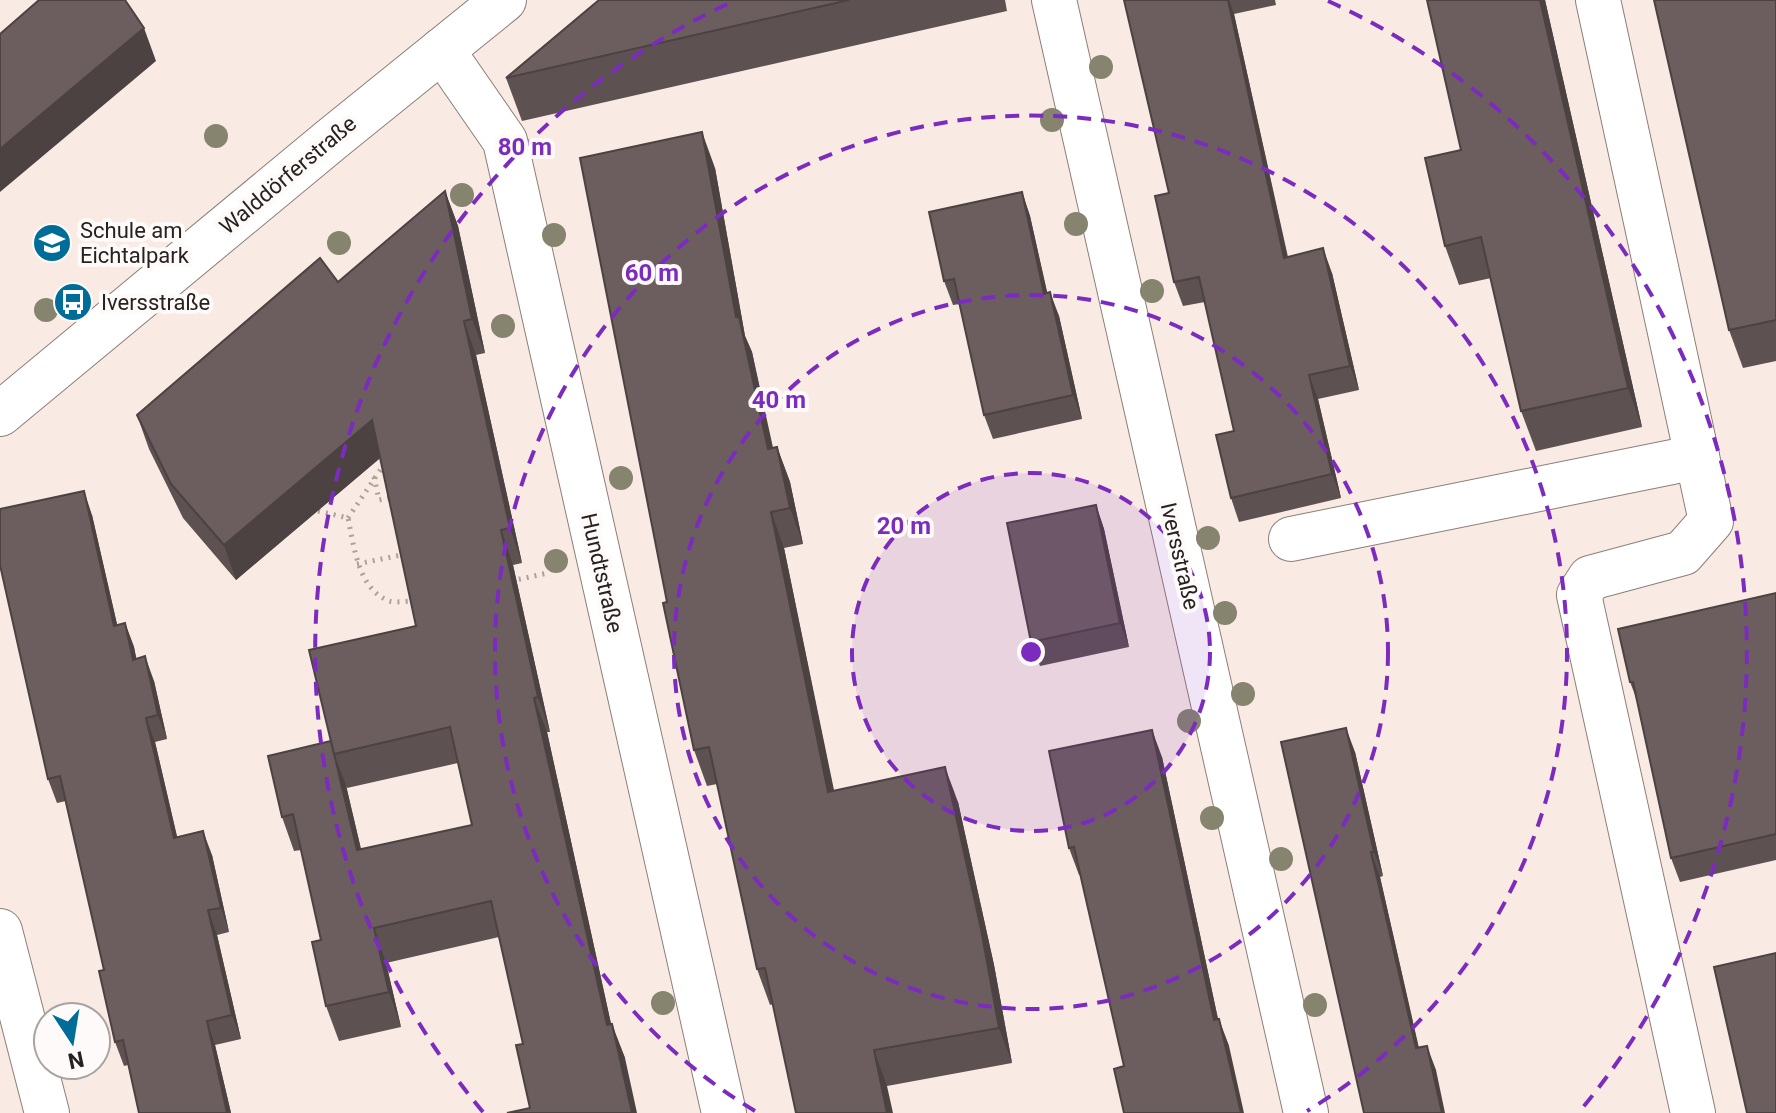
<svg xmlns="http://www.w3.org/2000/svg" width="1776" height="1113" font-family="Roboto,sans-serif">
<style>
.lines{fill:none;stroke-linecap:round;stroke-linejoin:round}
.minor-casing{stroke:#8c7f78;stroke-width:46}
.path{stroke:#aca19b;stroke-width:5;stroke-dasharray:2 6;stroke-linecap:butt}
.minor{stroke:#fff;stroke-width:44}
.tree{fill:#86836f}
.wall{fill:#5d5151;fill-rule:evenodd}
.shaded-wall{fill:#4c4242}
.building{fill:#6c5e5e;stroke:#4c4242;stroke-width:2}
.ring{fill:none;stroke:#7b2cbf;stroke-width:4;stroke-dasharray:14 10}
.labels{text-anchor:middle;dominant-baseline:central;stroke-width:8;stroke-linejoin:round;paint-order:stroke}
.street-label{font-size:22px;fill:#27221f;stroke:#fdfaf9}
.poi-label{font-size:22px;fill:#27221f;stroke:#fdfaf9;text-anchor:start}
.centre{fill:#7b2cbf;stroke:#fdfaf9;stroke-width:4}
.ring-label{font-size:24px;text-anchor:middle;font-weight:bold;fill:#7b2cbf;stroke:#fdfaf9;stroke-width:8;stroke-linejoin:round;paint-order:stroke}
</style>
<rect width="100%" height="100%" fill="#f9ebe3"/>
<g class="lines">
<g class="minor-casing">
<g id="minor">
<path d="M 1054,0 L 1306,1113"/>
<path d="M 1598,0 L 1711,521 L 1683,553 L 1590,578 L 1579,595 L 1693,1113"/>
<path d="M 442,50 L 505,141 L 724,1113"/>
<path d="M 0,414 L 332,139 L 504,0"/>
<path d="M 1291,539 L 1697,457"/>
<path d="M 0,931 L 47,1113"/>
</g>
</g>
<g class="path">
<path d="M 374,477 L 379,500 L 394,497"/>
<path d="M 318,511 L 348,518 C 354,546 358,589 389,601 C 396,603 407,601 415,601"/>
<path d="M 348,518 L 385,463"/>
<path d="M 357,564 L 406,554"/>
<path d="M 511,581 L 548,573"/>
</g>
<use href="#minor" class="minor"/>
</g>
<g class="tree">
<circle cx="1101" cy="67" r="12"/>
<circle cx="1052" cy="120" r="12"/>
<circle cx="216" cy="136" r="12"/>
<circle cx="462" cy="195" r="12"/>
<circle cx="1076" cy="224" r="12"/>
<circle cx="554" cy="235" r="12"/>
<circle cx="339" cy="243" r="12"/>
<circle cx="1152" cy="291" r="12"/>
<circle cx="46" cy="310" r="12"/>
<circle cx="503" cy="326" r="12"/>
<circle cx="621" cy="478" r="12"/>
<circle cx="1208" cy="538" r="12"/>
<circle cx="556" cy="561" r="12"/>
<circle cx="1225" cy="613" r="12"/>
<circle cx="1243" cy="694" r="12"/>
<circle cx="1189" cy="721" r="12"/>
<circle cx="1212" cy="818" r="12"/>
<circle cx="1281" cy="859" r="12"/>
<circle cx="663" cy="1003" r="12"/>
<circle cx="1315" cy="1005" r="12"/>
</g>
<g class="wall">
<path d="M 599,0 L 1005,0 L 1007,11 L 522,121 L 506,78 Z"/>
<path d="M 1124,0 L 1275,0 L 1276,5 L 1234,14 L 1288,257 L 1332,273 L 1359,390 L 1318,399 L 1341,498 L 1239,522 L 1231,498 L 1234,431 L 1205,302 L 1183,306 L 1174,282 L 1169,193 Z"/>
<path d="M 1545,0 L 1642,427 L 1536,451 L 1521,411 L 1491,278 L 1459,285 L 1445,246 L 1461,150 Z"/>
<path d="M 1776,0 L 1776,361 L 1743,368 L 1729,330 Z"/>
<path d="M 715,168 L 745,336 L 752,352 L 772,448 L 777,447 L 790,482 L 803,544 L 784,548 L 834,790 L 958,802 L 994,965 L 1012,1063 L 887,1086 L 773,1004 L 770,1005 L 757,969 L 717,784 L 707,786 L 694,750 Z"/>
<path d="M 445,191 L 458,226 L 485,353 L 476,355 L 522,563 L 513,565 L 550,732 L 547,732 L 611,1024 L 625,1058 L 530,1108 L 523,1044 L 499,937 L 386,963 L 401,1027 L 339,1041 L 326,1006 L 321,940 L 301,850 L 294,851 L 282,817 L 331,741 L 416,626 L 380,458 L 236,580 L 183,518 L 149,449 L 137,415 L 338,282 ZM 458,763 L 472,825 L 361,849 L 346,786 L 347,788 Z"/>
<path d="M 1022,192 L 1030,216 L 1047,293 L 1059,316 L 1082,419 L 993,439 L 984,415 L 960,304 L 953,305 L 944,281 Z"/>
<path d="M 1096,505 L 1104,529 L 1129,647 L 1040,666 L 1031,642 Z"/>
<path d="M 92,515 L 117,625 L 125,623 L 134,647 L 136,659 L 154,681 L 167,739 L 155,742 L 177,837 L 212,855 L 229,932 L 217,935 L 241,1039 L 215,1045 L 231,1113 L 139,1113 L 128,1065 L 124,1066 L 115,1042 L 104,970 L 66,801 L 57,803 L 48,779 Z"/>
<path d="M 1776,593 L 1776,860 L 1680,882 L 1671,858 L 1637,700 L 1630,682 Z"/>
<path d="M 1355,752 L 1383,876 L 1380,877 L 1419,1048 L 1436,1070 L 1364,1113 Z"/>
<path d="M 1162,757 L 1218,1019 L 1229,1046 L 1124,1066 L 1081,875 L 1079,875 L 1069,848 Z"/>
</g>
<g class="shaded-wall">
<path d="M 1228,0 L 1229,0 L 1234,14 L 1293,282 L 1284,258 Z"/>
<path d="M 1540,0 L 1545,0 L 1642,427 L 1628,388 Z"/>
<path d="M 144,28 L 156,61 L 0,192 L 0,149 Z"/>
<path d="M 702,132 L 715,168 L 745,336 L 752,352 L 781,484 L 768,449 L 736,317 Z"/>
<path d="M 445,191 L 458,226 L 485,353 L 472,319 Z"/>
<path d="M 1022,192 L 1030,216 L 1053,318 L 1044,294 Z"/>
<path d="M 1323,248 L 1332,273 L 1359,390 L 1350,366 Z"/>
<path d="M 1050,292 L 1059,316 L 1082,419 L 1073,395 Z"/>
<path d="M 464,321 L 476,355 L 522,563 L 510,528 Z"/>
<path d="M 1309,375 L 1318,399 L 1341,498 L 1332,474 Z"/>
<path d="M 372,420 L 385,454 L 236,580 L 224,545 Z"/>
<path d="M 777,447 L 790,482 L 803,544 L 790,508 Z"/>
<path d="M 84,491 L 92,515 L 123,650 L 114,626 Z"/>
<path d="M 1096,505 L 1104,529 L 1129,647 L 1120,623 Z"/>
<path d="M 771,512 L 784,548 L 841,827 L 828,792 Z"/>
<path d="M 501,530 L 513,565 L 550,732 L 538,697 Z"/>
<path d="M 125,623 L 134,647 L 142,684 L 133,660 Z"/>
<path d="M 145,656 L 154,681 L 167,739 L 158,715 Z"/>
<path d="M 534,698 L 547,732 L 619,1060 L 607,1025 Z"/>
<path d="M 146,718 L 155,742 L 183,862 L 174,838 Z"/>
<path d="M 1346,728 L 1355,752 L 1383,876 L 1374,852 Z"/>
<path d="M 1152,730 L 1162,757 L 1224,1047 L 1214,1020 Z"/>
<path d="M 334,754 L 346,785 L 369,884 L 357,850 Z"/>
<path d="M 945,767 L 958,802 L 994,965 L 1012,1063 L 999,1028 Z"/>
<path d="M 203,831 L 212,855 L 229,932 L 221,908 Z"/>
<path d="M 1371,852 L 1380,877 L 1424,1072 L 1416,1048 Z"/>
<path d="M 208,910 L 217,935 L 241,1039 L 232,1015 Z"/>
<path d="M 374,928 L 386,963 L 401,1027 L 389,992 Z"/>
<path d="M 1219,1019 L 1229,1046 L 1244,1113 L 1241,1113 Z"/>
<path d="M 207,1021 L 215,1045 L 231,1113 L 227,1113 Z"/>
<path d="M 612,1024 L 625,1058 L 637,1113 L 632,1113 Z"/>
<path d="M 1427,1046 L 1436,1070 L 1445,1113 L 1442,1113 Z"/>
<path d="M 874,1050 L 887,1086 L 893,1113 L 887,1113 Z"/>
</g>
<g class="building">
<path d="M 39,0 L 125,0 L 144,28 L 0,149 L 0,34 Z"/>
<path d="M 599,0 L 849,0 L 506,78 Z"/>
<path d="M 1124,0 L 1228,0 L 1284,258 L 1323,248 L 1350,366 L 1309,375 L 1332,474 L 1231,498 L 1216,435 L 1234,431 L 1199,277 L 1174,282 L 1155,196 L 1169,193 Z"/>
<path d="M 1427,0 L 1540,0 L 1628,388 L 1521,411 L 1481,237 L 1445,246 L 1425,158 L 1461,150 Z"/>
<path d="M 1654,0 L 1776,0 L 1776,320 L 1729,330 Z"/>
<path d="M 702,132 L 736,317 L 739,317 L 768,449 L 777,447 L 790,508 L 771,512 L 828,792 L 945,767 L 981,929 L 999,1028 L 874,1050 L 887,1113 L 796,1113 L 765,968 L 757,969 L 709,747 L 694,750 L 663,603 L 667,602 L 580,158 Z"/>
<path d="M 445,191 L 472,319 L 464,321 L 510,528 L 501,530 L 538,697 L 534,698 L 607,1025 L 612,1024 L 632,1113 L 507,1113 L 530,1108 L 516,1045 L 523,1044 L 491,901 L 374,928 L 389,992 L 326,1006 L 312,942 L 321,940 L 293,814 L 282,817 L 268,756 L 331,741 L 357,850 L 472,825 L 450,727 L 334,754 L 309,650 L 416,626 L 372,420 L 224,545 L 171,484 L 137,415 L 320,258 L 338,282 Z"/>
<path d="M 1022,192 L 1044,294 L 1050,292 L 1073,395 L 984,415 L 954,279 L 944,281 L 929,212 Z"/>
<path d="M 84,491 L 114,626 L 125,623 L 133,660 L 145,656 L 158,715 L 146,718 L 174,838 L 203,831 L 221,908 L 208,910 L 232,1015 L 207,1021 L 227,1113 L 139,1113 L 123,1040 L 115,1042 L 99,971 L 104,970 L 60,776 L 48,779 L 0,565 L 0,509 Z"/>
<path d="M 1096,505 L 1120,623 L 1031,642 L 1007,523 Z"/>
<path d="M 1776,593 L 1776,834 L 1671,858 L 1633,682 L 1630,682 L 1618,629 Z"/>
<path d="M 1346,728 L 1374,852 L 1371,852 L 1416,1048 L 1427,1046 L 1442,1113 L 1364,1113 L 1281,742 Z"/>
<path d="M 1152,730 L 1214,1020 L 1219,1019 L 1241,1113 L 1124,1113 L 1114,1069 L 1124,1066 L 1074,847 L 1069,848 L 1049,751 Z"/>
<path d="M 1776,953 L 1776,1113 L 1747,1113 L 1714,967 Z"/>
</g>
<circle cx="1031" cy="652" r="179" fill="#7b2cbf" fill-opacity=".12"/>
<g class="ring">
<circle cx="1031" cy="652" r="179"/>
<circle cx="1031" cy="652" r="357"/>
<path d="M755 1111A536 536 0 1 1 1307 1111"/>
<path d="M483 1112A715 715 0 0 1 734 1M1328 1A715 715 0 0 1 1579 1112"/>
</g>
<defs>
<g id="school-disc" transform="scale(2)"><circle r="9.5" fill="#006d99" stroke="#fdfaf9"/><path d="M0-5L7-2L0 1L-7-2ZM-4 1L0 2.5L4 1V4Q0 6-4 4Z" fill="#fff"/></g>
<g id="bus-disc" transform="scale(2)"><circle r="9.5" fill="#006d99" stroke="#fdfaf9"/><path d="M-5-6H5V4H4V6H2V4H-2V6H-4V4H-5ZM-3.5-4V0h7V-4ZM-3.5 1.2v1.5H-2V1.2ZM2 1.2v1.5H3.5V1.2Z" fill="#fff"/></g>
</defs>
<g fill-rule="evenodd">
<use href="#school-disc" x="52" y="243"/>
<use href="#bus-disc" x="73" y="302"/>
</g>
<g class="labels">
<g class="street-label">
<text transform="translate(288 175) rotate(-40)">Walddörferstraße</text>
<text transform="translate(1180 556) rotate(77)">Iversstraße</text>
<text transform="translate(602 573) rotate(77)">Hundtstraße</text>
</g>
<g class="poi-label">
<text x="80" y="230">Schule am<tspan x="80" dy="25">Eichtalpark</tspan></text>
<text x="101" y="302">Iversstraße</text>
</g>
</g>
<circle cx="1031" cy="652" r="12" class="centre"/>
<g class="ring-label">
<text x="525" y="155">80 m</text>
<text x="652" y="281">60 m</text>
<text x="779" y="408">40 m</text>
<text x="904" y="534">20 m</text>
</g>
<g transform="translate(72 1041) rotate(168)"><circle r="38" fill="#fdfaf9" stroke="#a7a4a2" stroke-width="2"/>
<path d="M0-6L14 30L0 20L-14 30Z" fill="#006d99"/>
<text y="-12" font-size="22" font-weight="bold" text-anchor="middle" fill="#27221f">N</text>
</g>
</svg>
